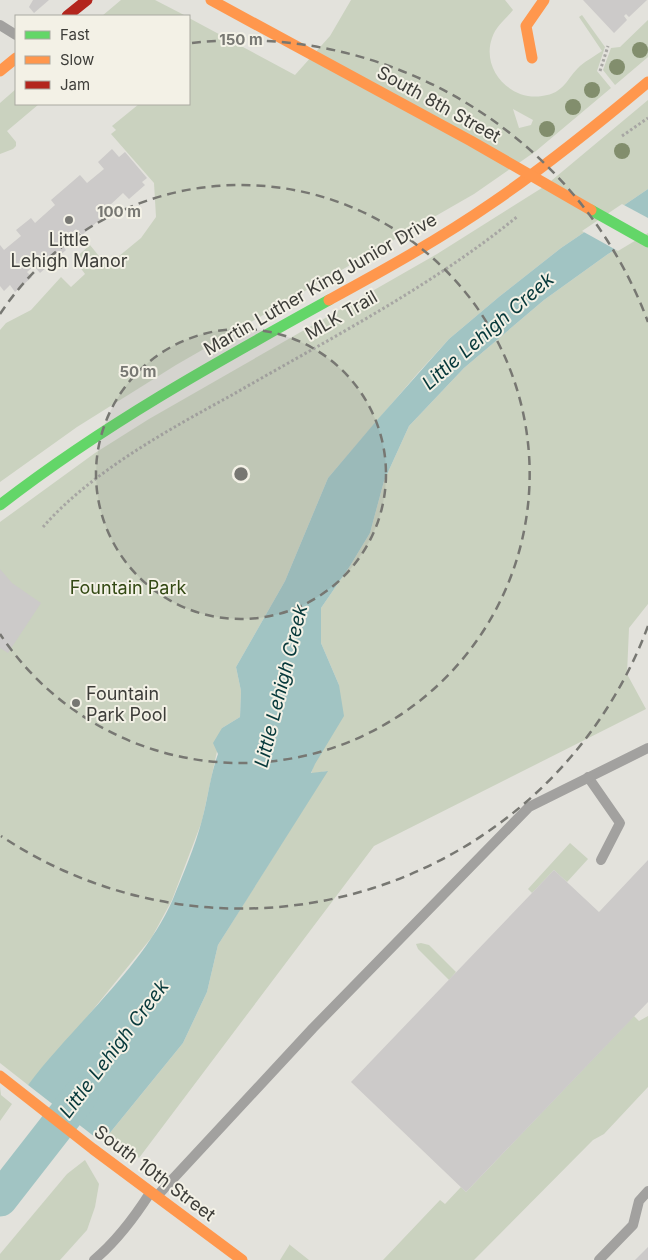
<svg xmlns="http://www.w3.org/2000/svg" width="648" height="1260" font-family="Inter,sans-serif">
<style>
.green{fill:#cad2bf;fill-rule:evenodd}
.water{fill:#a1c4c3}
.pier{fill:#e3e2dc}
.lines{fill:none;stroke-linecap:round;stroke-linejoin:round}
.river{stroke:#a1c4c3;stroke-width:35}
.building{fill:#cccac9}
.path{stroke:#a7a6a3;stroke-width:3;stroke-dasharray:2.5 2.5;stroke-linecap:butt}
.lane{stroke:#a2a19f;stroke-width:10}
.fast{stroke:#63d668;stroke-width:11}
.slow{stroke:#ff974d;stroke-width:11}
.jam{stroke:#b3261e;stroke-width:11}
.fast-bridge{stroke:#63d668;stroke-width:11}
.slow-bridge{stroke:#ff974d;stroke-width:11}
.tree{fill:#828e6d}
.ring{fill:none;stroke:#777772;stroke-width:2.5;stroke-dasharray:9 6}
.poi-dot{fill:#777772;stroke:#f3f1e6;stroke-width:2}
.labels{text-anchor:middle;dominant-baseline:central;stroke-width:4;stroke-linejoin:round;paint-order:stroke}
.street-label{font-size:18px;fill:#3d3d39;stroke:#f3f1e6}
.poi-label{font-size:18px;fill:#3d3d39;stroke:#f3f1e6}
.park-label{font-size:18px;fill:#334913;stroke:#f3f1e6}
.water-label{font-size:19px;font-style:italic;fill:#06383a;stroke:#f3f1e6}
.centre{fill:#777772;stroke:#f3f1e6;stroke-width:2.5}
.ring-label{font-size:15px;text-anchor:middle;font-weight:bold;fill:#777772;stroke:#f3f1e6;stroke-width:4;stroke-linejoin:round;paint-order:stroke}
</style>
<rect width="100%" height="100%" fill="#e3e2dc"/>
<g class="green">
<path d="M 121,0 L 155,0 L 186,16 L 102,16 Z"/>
<path d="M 351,0 L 505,0 L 513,10 C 505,20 496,26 492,38 C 481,69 510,101 542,96 C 565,93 566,79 580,66 C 587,60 595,56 602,51 L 579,17 L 582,15 L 605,47 L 597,71 L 611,88 L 536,151 L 474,194 L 176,365 L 77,427 L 0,482 L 0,330 L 6,323 L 31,310 L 61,277 L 71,287 L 85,274 L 74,259 L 90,245 L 107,266 L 141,238 L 156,217 L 154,183 L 111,134 L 116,130 L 112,126 L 139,104 L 189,104 L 189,18 L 295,75 L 330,36 ZM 513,109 L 533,120 L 531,125 L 519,128 Z"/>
<path d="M 648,20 L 648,57 L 615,85 L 603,70 L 611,48 L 620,47 Z"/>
<path d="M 16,89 L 16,104 L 39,104 L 7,131 L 16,142 L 16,146 L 13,149 L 0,154 L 0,103 Z"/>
<path d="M 648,100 L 648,189 L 561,248 L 500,296 L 449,339 L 418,373 L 328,478 L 285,581 L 236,667 L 241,691 L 240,717 L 222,728 L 202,821 L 172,900 L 152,937 L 70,1038 L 28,1085 L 0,1063 L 0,522 L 95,453 L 149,419 L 437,254 L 545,186 Z"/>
<path d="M 648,230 L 648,604 L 629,628 L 627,674 L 646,709 L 374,846 L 139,1158 L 109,1134 L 183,1043 L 207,992 L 218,945 L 327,771 L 311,774 L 339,685 L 321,643 L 321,608 L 350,566 L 370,533 L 384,481 L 409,426 L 464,368 L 544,300 L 608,254 Z"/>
<path d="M 570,843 L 588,859 L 567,882 L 554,870 L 532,893 L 528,889 Z"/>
<path d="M 421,943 L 429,945 L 456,972 L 449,980 L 418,949 L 416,944 Z"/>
<path d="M 634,1016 L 639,1021 L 648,1016 L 648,1087 L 604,1134 L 593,1140 L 474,1260 L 383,1260 L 440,1200 L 445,1204 L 461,1187 L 466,1192 Z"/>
<path d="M 0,1087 L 1,1095 L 12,1104 L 0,1121 Z"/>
<path d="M 85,1160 L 99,1184 L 95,1207 L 87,1230 L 60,1260 L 0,1260 L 0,1254 L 67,1174 Z"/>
<path d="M 290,1244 L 290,1245 L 309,1260 L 280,1260 Z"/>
</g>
<path class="water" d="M 648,189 L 648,230 L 608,254 L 544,300 L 464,368 L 409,426 L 384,481 L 370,533 L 350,566 L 321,608 L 321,643 L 339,685 L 344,716 L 315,764 L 311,773 L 328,771 L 218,945 L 207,992 L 183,1043 L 109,1134 L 100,1141 L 28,1085 C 72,1026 143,968 173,899 C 183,874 195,847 202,820 C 208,798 210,776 218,754 L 213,743 L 222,728 L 240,717 L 241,691 L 236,667 L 285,581 L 328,478 L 378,419 L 449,339 L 500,296 L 561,248 Z"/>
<path class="pier" d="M 622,204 L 648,218 L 648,233 L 618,251 L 582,231 Z"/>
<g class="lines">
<path class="river" d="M 0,1199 L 81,1095"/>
</g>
<g class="building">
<path d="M 33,0 L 49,0 L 34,13 L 29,7 Z"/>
<path d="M 583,0 L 647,0 L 629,17 L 626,14 L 624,16 L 627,20 L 614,33 Z"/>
<path d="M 112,149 L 119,157 L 125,152 L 147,178 L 142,182 L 145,185 L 129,199 L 123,193 L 109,206 L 112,209 L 82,235 L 76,229 L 60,243 L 66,250 L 40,273 L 34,266 L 27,272 L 32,277 L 15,292 L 10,285 L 4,291 L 0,286 L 0,245 L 4,250 L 21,236 L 16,230 L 31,218 L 35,223 L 55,205 L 51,200 L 80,175 L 87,183 L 104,169 L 98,162 Z"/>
<path d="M 0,569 L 12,583 L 41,603 L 8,653 L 0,648 Z"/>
<path d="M 648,860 L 648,1002 L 466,1192 L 351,1082 L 554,870 L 599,912 Z"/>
<path d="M 648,1247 L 648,1260 L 635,1260 Z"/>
</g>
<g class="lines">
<g class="path">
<path d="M 600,71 L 608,46"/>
<path d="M 622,136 L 648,118"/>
<path d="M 43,527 C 91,472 168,430 232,395 C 329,339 431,287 518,216"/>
</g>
<g class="lane">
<path d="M 0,25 L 16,35"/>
<path d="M 588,777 L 620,823 L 601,860"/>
<path d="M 157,1196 L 313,1028 L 529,807 L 648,748"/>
<path d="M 94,1260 C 117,1241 134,1218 150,1193"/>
<path d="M 599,1260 L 633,1225 L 639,1201 L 648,1191"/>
</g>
<path class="fast" d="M 0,505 C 103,425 215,363 329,300"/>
<g class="slow">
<path d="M 532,58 L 526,26 L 544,0"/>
<path d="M 0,71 L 16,58"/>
<path d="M 329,300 C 384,270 440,239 492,203 C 546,166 598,124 648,82"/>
<path d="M 0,1076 L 93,1149 L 242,1260"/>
</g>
<path class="jam" d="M 67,16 L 87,0"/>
<path class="fast-bridge" d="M 591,210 L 648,242"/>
<path class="slow-bridge" d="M 211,0 L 471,141 L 591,210"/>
</g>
<g class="tree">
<circle cx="640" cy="50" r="8"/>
<circle cx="617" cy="67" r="8"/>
<circle cx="592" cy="90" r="8"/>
<circle cx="573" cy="107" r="8"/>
<circle cx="547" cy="129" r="8"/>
<circle cx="622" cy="151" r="8"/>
</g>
<circle cx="241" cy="474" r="145" fill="#777772" fill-opacity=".12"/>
<g class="ring">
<circle cx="241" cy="474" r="145"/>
<path d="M0 314A289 289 0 1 1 0 634"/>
<path d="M648 626A434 434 0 0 1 1 836M192 43A434 434 0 0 1 648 322"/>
</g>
<g class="poi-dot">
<circle cx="69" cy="220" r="5"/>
<circle cx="76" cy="703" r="5"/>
</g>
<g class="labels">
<g class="street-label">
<text transform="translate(439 104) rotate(29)">South 8th Street</text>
<text transform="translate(320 284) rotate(-30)">Martin Luther King Junior Drive</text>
<text transform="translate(341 315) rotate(-30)">MLK Trail</text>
<text transform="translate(155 1173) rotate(37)">South 10th Street</text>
</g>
<g class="poi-label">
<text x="69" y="239">Little<tspan x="69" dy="21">Lehigh Manor</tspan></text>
<text x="86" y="693" text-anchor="start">Fountain<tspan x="86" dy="21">Park Pool</tspan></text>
</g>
<g class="park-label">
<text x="128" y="587">Fountain Park</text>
</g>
<g class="water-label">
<text transform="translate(488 331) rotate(-41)">Little Lehigh Creek</text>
<text transform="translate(281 686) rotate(-76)">Little Lehigh Creek</text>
<text transform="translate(114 1049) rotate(-53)">Little Lehigh Creek</text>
</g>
</g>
<circle cx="241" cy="474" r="8" class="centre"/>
<g class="ring-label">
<text x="241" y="45">150 m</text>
<text x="119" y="217">100 m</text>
<text x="138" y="377">50 m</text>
</g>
<rect x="15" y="15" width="175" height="90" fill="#f3f1e6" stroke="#aaa9a1"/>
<rect x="25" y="31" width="25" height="8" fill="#63d668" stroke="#aaa9a1"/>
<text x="60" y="40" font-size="15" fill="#3d3d39">Fast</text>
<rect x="25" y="56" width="25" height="8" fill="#ff974d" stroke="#aaa9a1"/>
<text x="60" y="65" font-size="15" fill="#3d3d39">Slow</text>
<rect x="25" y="81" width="25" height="8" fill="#b3261e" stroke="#aaa9a1"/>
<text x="60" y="90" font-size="15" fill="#3d3d39">Jam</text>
</svg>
